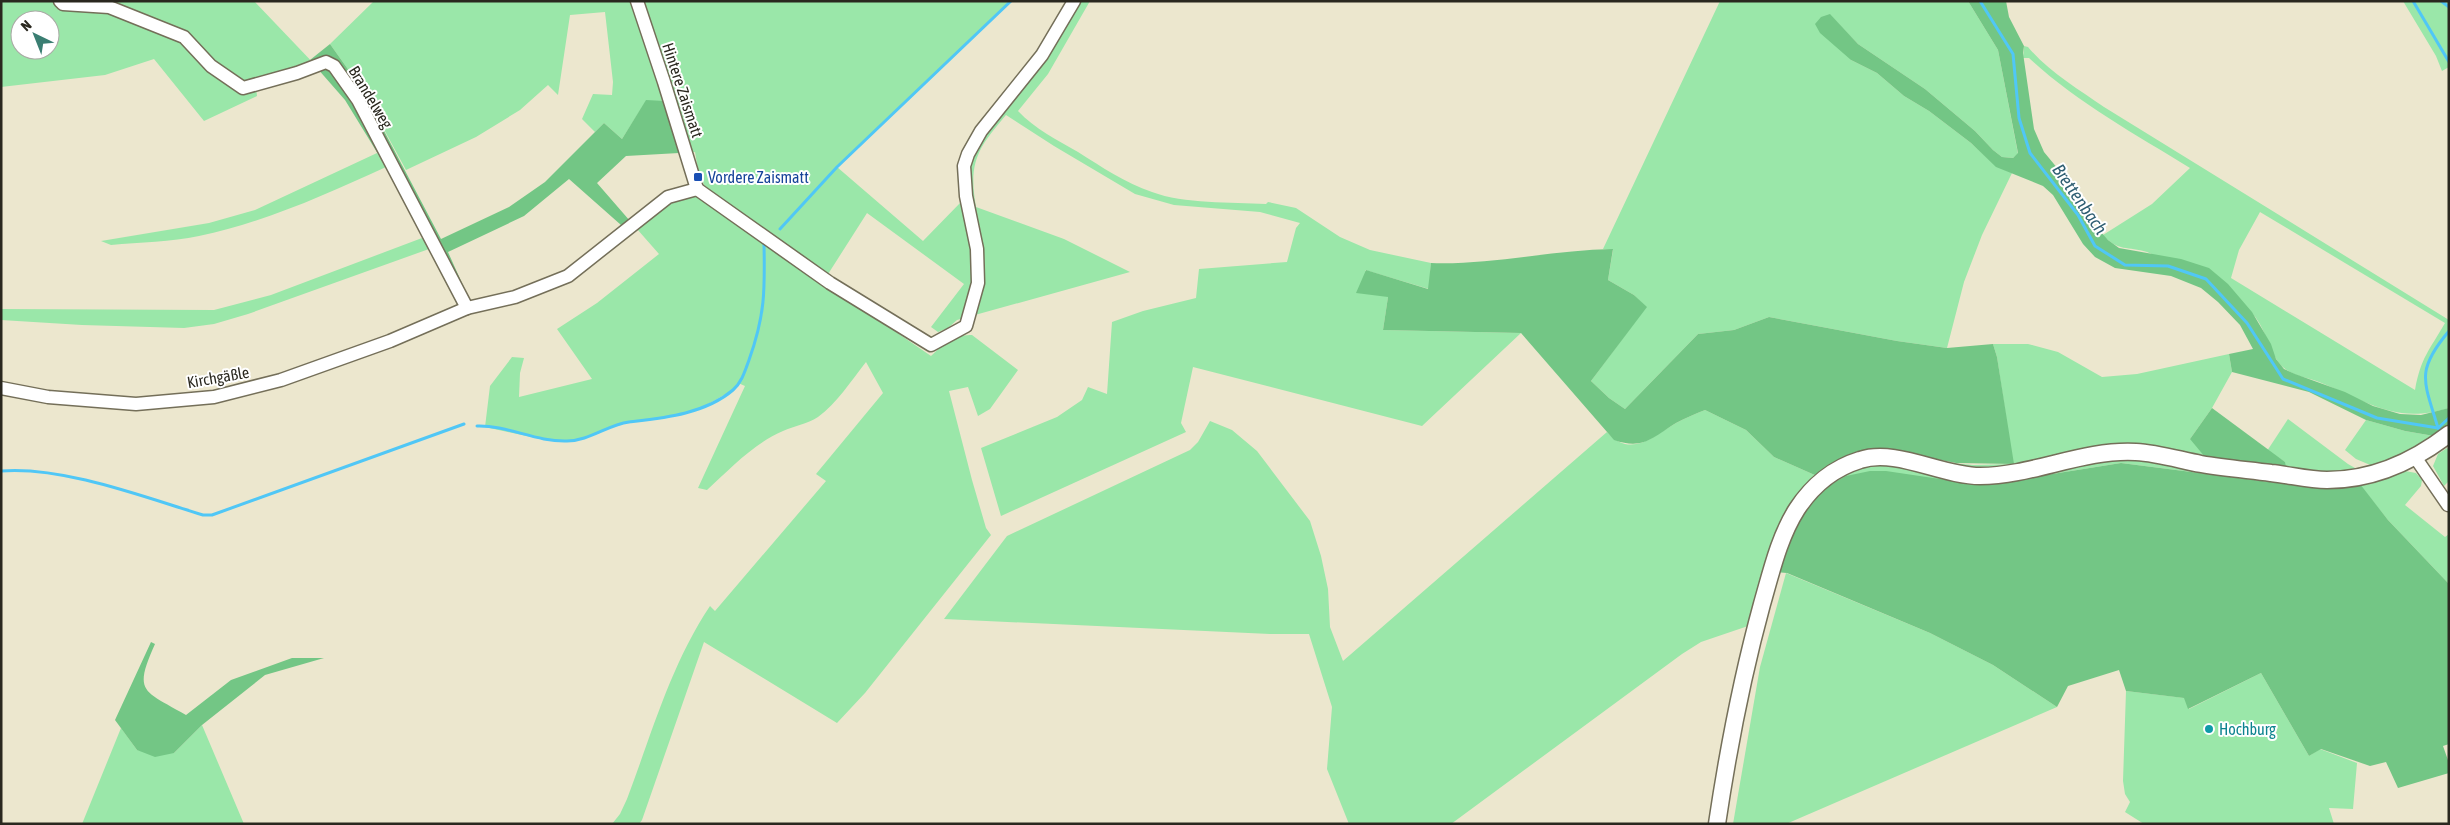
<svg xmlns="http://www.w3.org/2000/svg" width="2450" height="825" font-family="'Asap Condensed',sans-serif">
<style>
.green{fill:#9ae7a9;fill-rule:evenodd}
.forest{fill:#73c685}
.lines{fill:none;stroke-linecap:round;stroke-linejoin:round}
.stream{stroke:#50c7f6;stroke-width:3}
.minor-casing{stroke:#746f59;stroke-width:15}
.tertiary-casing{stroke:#746f59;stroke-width:19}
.minor{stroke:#fff;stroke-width:12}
.tertiary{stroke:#fff;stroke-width:16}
.transit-dot{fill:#1a4fb4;stroke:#fff;stroke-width:2}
.culture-dot{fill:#0f9aa8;stroke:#fff;stroke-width:2}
.labels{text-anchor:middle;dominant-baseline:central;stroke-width:4;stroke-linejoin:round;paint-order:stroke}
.street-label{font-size:16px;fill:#2a281f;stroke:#fff}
.transit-label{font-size:16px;fill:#164399;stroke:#fff;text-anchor:start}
.culture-label{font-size:16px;fill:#0d838f;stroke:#fff;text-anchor:start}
.water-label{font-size:18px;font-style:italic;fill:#2e5e72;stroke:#fff}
</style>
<rect width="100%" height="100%" fill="#ece7ce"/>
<g class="green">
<path d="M 1,1 L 254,1 L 317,67 L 256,87 L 257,96 L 204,121 L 154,59 L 105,75 L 1,87 ZM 20,20 L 50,20 L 50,50 L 20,50 Z"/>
<path d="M 374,1 L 1011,1 L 837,167 L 923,241 L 961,202 C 945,139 994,110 1029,67 C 1045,47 1056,23 1069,1 L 1090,1 L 1048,74 L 1018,111 C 1035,129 1057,140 1078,152 C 1102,167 1125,183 1152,192 C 1184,204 1231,202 1266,204 L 1268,202 L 1296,208 L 1340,237 L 1370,250 L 1431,263 L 1429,289 L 1365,270 L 1388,297 L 1383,330 L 1521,333 L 1422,426 L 1193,367 L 1181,423 L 1186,432 L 1001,516 L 981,448 L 1057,417 L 1082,400 L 1088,387 L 1107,394 L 1112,322 L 1143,311 L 1196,298 L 1199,269 L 1287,262 L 1296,228 L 1300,223 L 1260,212 L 1174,205 L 1135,194 L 1054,146 L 1006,115 C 978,148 968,162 976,207 L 1064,239 L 1130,272 L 957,320 L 948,328 L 938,332 L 931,327 L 964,284 L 867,213 L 823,282 L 931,356 C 942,345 955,334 972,335 L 1018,370 L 990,409 L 978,416 L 968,387 L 949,391 L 972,480 L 986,528 L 991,535 L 865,693 L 837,723 L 704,642 L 642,820 L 639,824 L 612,824 L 620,814 L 627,799 C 652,733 671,664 710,606 L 715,611 L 826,481 L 816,474 L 883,393 L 866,362 C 851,381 837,403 818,417 C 807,424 794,426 783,431 C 753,444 731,468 707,490 L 698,488 L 745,386 L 738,383 L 733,390 L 701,408 L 660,419 L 619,424 L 580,440 L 550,441 L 485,427 L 490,386 L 512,357 L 524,358 L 520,373 L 519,397 L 592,379 L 557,329 L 597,303 L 659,254 L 637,229 L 671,203 L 705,187 L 698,170 L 695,152 L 679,153 L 664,101 L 646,101 L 622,139 L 604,123 L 595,132 L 582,119 L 593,94 L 612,95 L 613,82 L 605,12 L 570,15 L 558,95 L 548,85 L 520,110 L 476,137 L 406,170 L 362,89 L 330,44 Z"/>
<path d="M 1720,1 L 1968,1 L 1998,50 L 2018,154 L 2013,158 L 2002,157 L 1993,150 L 1975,131 L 1925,89 L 1858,44 L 1830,15 L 1851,60 L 1877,73 L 1904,96 L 1929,111 L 1971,143 L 1996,166 L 2012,173 L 1982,235 L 1964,282 L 1947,348 L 1897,341 L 1769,317 L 1734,330 L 1698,334 L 1625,409 L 1609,398 L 1591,381 L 1646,307 L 1634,295 L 1608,280 L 1613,250 L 1603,249 Z"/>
<path d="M 2403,1 L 2449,1 L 2449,67 L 2442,71 L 2436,56 Z"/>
<path d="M 2024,46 L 2028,47 C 2049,72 2078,89 2104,107 L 2449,320 L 2449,408 C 2395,425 2367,401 2319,382 C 2308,378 2293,376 2284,368 C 2267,354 2266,320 2246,309 C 2223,295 2200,282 2177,269 C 2167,264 2157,256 2147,252 C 2128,246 2118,252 2103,235 L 2152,204 L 2190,168 C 2135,134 2076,102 2029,58 L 2023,58 ZM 2260,212 L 2445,323 C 2429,351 2421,357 2415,390 L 2231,278 L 2239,250 Z"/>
<path d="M 377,153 L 386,167 C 325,195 265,222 199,236 C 171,242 140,242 111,245 L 101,241 L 209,223 L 255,210 Z"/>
<path d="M 422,238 L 429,249 L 248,314 L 214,324 L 184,328 L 82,325 L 1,320 L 1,309 L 214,310 L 271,295 Z"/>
<path d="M 1993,344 L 2028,344 L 2058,352 L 2102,377 L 2137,374 L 2229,354 L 2232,372 L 2212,408 L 2190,439 L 2285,462 L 2267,451 L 2288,419 L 2348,464 L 2376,480 L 2405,471 L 2416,473 L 2422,480 L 2421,486 L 2405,505 L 2445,537 L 2449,534 L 2449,584 L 2388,520 L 2359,484 L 2341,487 L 2270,482 L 2121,463 L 1990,484 L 1967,483 L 1814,499 L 1751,625 L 1701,642 L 1682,654 L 1451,824 L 1349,824 L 1327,769 L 1332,707 L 1309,634 L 1270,634 L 944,619 L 1007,536 L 1190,450 L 1198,442 L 1210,421 L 1232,430 L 1257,451 L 1310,521 L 1321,556 L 1328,589 L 1330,627 L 1343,661 L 1607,432 C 1631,459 1653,436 1676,423 C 1685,418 1695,414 1705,410 L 1746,430 L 1774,457 L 1817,476 L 1834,463 L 1941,462 L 1973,465 L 2013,464 L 1997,357 Z"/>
<path d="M 2366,420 L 2405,431 L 2434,436 L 2420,447 L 2375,467 L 2356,459 L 2345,450 Z"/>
<path d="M 2447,448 L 2449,450 L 2449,481 L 2444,486 L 2433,466 L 2438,454 Z"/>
<path d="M 1786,573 L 1930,633 L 1993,665 L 2057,707 L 1786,824 L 1733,824 L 1760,667 Z"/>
<path d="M 2261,673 L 2309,756 L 2320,749 L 2357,763 L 2353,809 L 2329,808 L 2334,824 L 2144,824 L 2125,812 L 2130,802 L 2125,794 L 2123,781 L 2126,691 L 2185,698 L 2189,709 Z"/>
<path d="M 202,725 L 244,824 L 82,824 L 121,728 L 137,750 L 174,753 Z"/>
</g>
<g class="forest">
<path d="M 1968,1 L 2006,1 L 2009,17 L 2024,46 L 2023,53 L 2034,129 L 2044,152 L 2063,175 L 2093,223 L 2108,240 L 2119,248 L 2181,259 L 2209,268 L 2228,284 L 2252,312 L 2271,344 L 2276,359 L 2284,369 L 2295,374 L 2345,392 L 2373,406 L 2400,414 L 2421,415 L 2449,408 L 2449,424 L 2434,436 L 2405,431 L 2366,420 L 2309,392 L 2232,372 L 2229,354 L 2253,349 L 2240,325 L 2218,302 L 2201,288 L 2171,276 L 2115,268 L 2095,257 L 2083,244 L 2053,195 L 2043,186 L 1996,167 L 1971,143 L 1929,111 L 1904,96 L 1877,73 L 1851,60 L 1820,33 L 1815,24 L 1821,17 L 1830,14 L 1858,44 L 1925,89 L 1975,131 L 1993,150 L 2002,157 L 2013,158 L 2018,153 L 1998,50 Z"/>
<path d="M 330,44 L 362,89 L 441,239 L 509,207 L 545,182 L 604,123 L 622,139 L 646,100 L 664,101 L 679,153 L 626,156 L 597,183 L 630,221 L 621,225 L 569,179 L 524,216 L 448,252 L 470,301 L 457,304 L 386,167 L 345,100 L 310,60 Z"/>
<path d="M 1613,249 L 1608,280 L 1634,295 L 1647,307 L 1591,381 L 1609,398 L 1625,409 L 1698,334 L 1734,330 L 1769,317 L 1897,341 L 1947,348 L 1993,344 L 1997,357 L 2014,464 L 1956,463 L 1910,454 L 1817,476 L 1774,457 L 1746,430 L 1705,410 C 1695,414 1685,418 1676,423 C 1652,438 1643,450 1614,440 L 1521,333 L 1383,330 L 1388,297 L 1356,293 L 1366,270 L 1428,289 L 1431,263 C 1492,265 1552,250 1613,249 Z"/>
<path d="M 2212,408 L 2285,462 L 2287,472 L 2205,457 L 2190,439 Z"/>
<path d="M 2121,463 L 2270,482 L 2341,487 L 2360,484 L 2388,520 L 2449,584 L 2449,744 L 2443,746 L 2449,763 L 2449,773 L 2398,788 L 2386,762 L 2370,766 L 2321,749 L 2309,756 L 2261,673 L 2188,709 L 2184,698 L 2126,691 L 2119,670 L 2068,686 L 2057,707 L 1993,665 L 1930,633 L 1787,573 L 1774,572 L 1801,513 L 1831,484 L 1846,476 L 1870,471 L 1886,471 L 1967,483 L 1990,484 Z"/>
<path d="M 151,642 L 155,644 C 133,693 143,690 186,715 L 231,680 L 292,658 L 324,658 L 265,675 L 202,725 L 174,753 L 155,757 L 137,750 L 115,720 Z"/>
</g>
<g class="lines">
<g class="stream">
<path d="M 1980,1 L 2013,54 L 2019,118 L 2030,153 L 2078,215 L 2095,246 L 2125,265 L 2168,266 L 2206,279 L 2247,323 L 2283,379 L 2377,418 L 2438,428 L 2443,432"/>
<path d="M 2413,1 L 2449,62"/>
<path d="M 2441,1 L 2449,7"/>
<path d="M 780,229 L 837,167 L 1011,1"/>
<path d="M 2449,331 C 2415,371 2424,381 2438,428 L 2449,418"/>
<path d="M 477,426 C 507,425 536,442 567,441 C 589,441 607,425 629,422 C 663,418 705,414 733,390 C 742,382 745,371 749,360 C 765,316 765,290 764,244"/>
<path d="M 1,471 C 63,466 144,497 203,515 L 212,515 L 464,424"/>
</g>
<g class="minor-casing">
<g id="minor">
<path d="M 60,1 L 63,4 L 109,7 L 184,37 L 211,66 L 243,88 L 297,73 L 326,62 L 334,66 L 358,100 L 467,308"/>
<path d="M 637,1 L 664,82 L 697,189"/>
<path d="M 697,189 L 830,283 L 931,345 L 966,326 L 978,283 L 977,249 L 966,196 L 964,166 L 968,154 L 981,131 L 1042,55 L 1074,1"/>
<path d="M 1,388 L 48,397 L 136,404 L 214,397 L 281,380 L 390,341 L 467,308 L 515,297 L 568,276 L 668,197 L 697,189"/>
<path d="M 2415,457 L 2448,505"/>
</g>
</g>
<g class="tertiary-casing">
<path id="tertiary" d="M 1717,824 C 1728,750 1742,677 1762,604 C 1771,573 1779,537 1797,509 C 1812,486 1834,468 1860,460 C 1896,448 1942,476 1980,476 C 2033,476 2082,449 2136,452 C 2157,453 2180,460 2201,464 C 2224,468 2248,470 2271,473 C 2290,475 2309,480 2327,480 C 2372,480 2414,461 2449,434"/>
</g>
<use href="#minor" class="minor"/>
<use href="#tertiary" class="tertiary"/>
</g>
<rect class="transit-dot" x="693" y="172" width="10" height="10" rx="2.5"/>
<circle class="culture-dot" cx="2209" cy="729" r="5"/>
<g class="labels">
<g class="street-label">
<text transform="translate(683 90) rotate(72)">Hintere Zaismatt</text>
<text transform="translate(371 97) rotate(59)">Brandelweg</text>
<text transform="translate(218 377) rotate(-10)">Kirchgäßle</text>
</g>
<g class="transit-label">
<text x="708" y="177">Vordere Zaismatt</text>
</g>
<g class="culture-label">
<text x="2219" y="729">Hochburg</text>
</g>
<g class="water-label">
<text transform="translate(2080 199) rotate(55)">Brettenbach</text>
</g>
</g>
<rect width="2450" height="825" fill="none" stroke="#2a281f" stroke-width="5"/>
<g transform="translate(35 35) rotate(317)"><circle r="24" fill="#ffffff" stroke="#aaa9a5"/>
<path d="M0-4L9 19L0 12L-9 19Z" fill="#3a7e72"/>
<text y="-8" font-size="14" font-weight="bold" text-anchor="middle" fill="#2a281f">N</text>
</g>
</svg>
